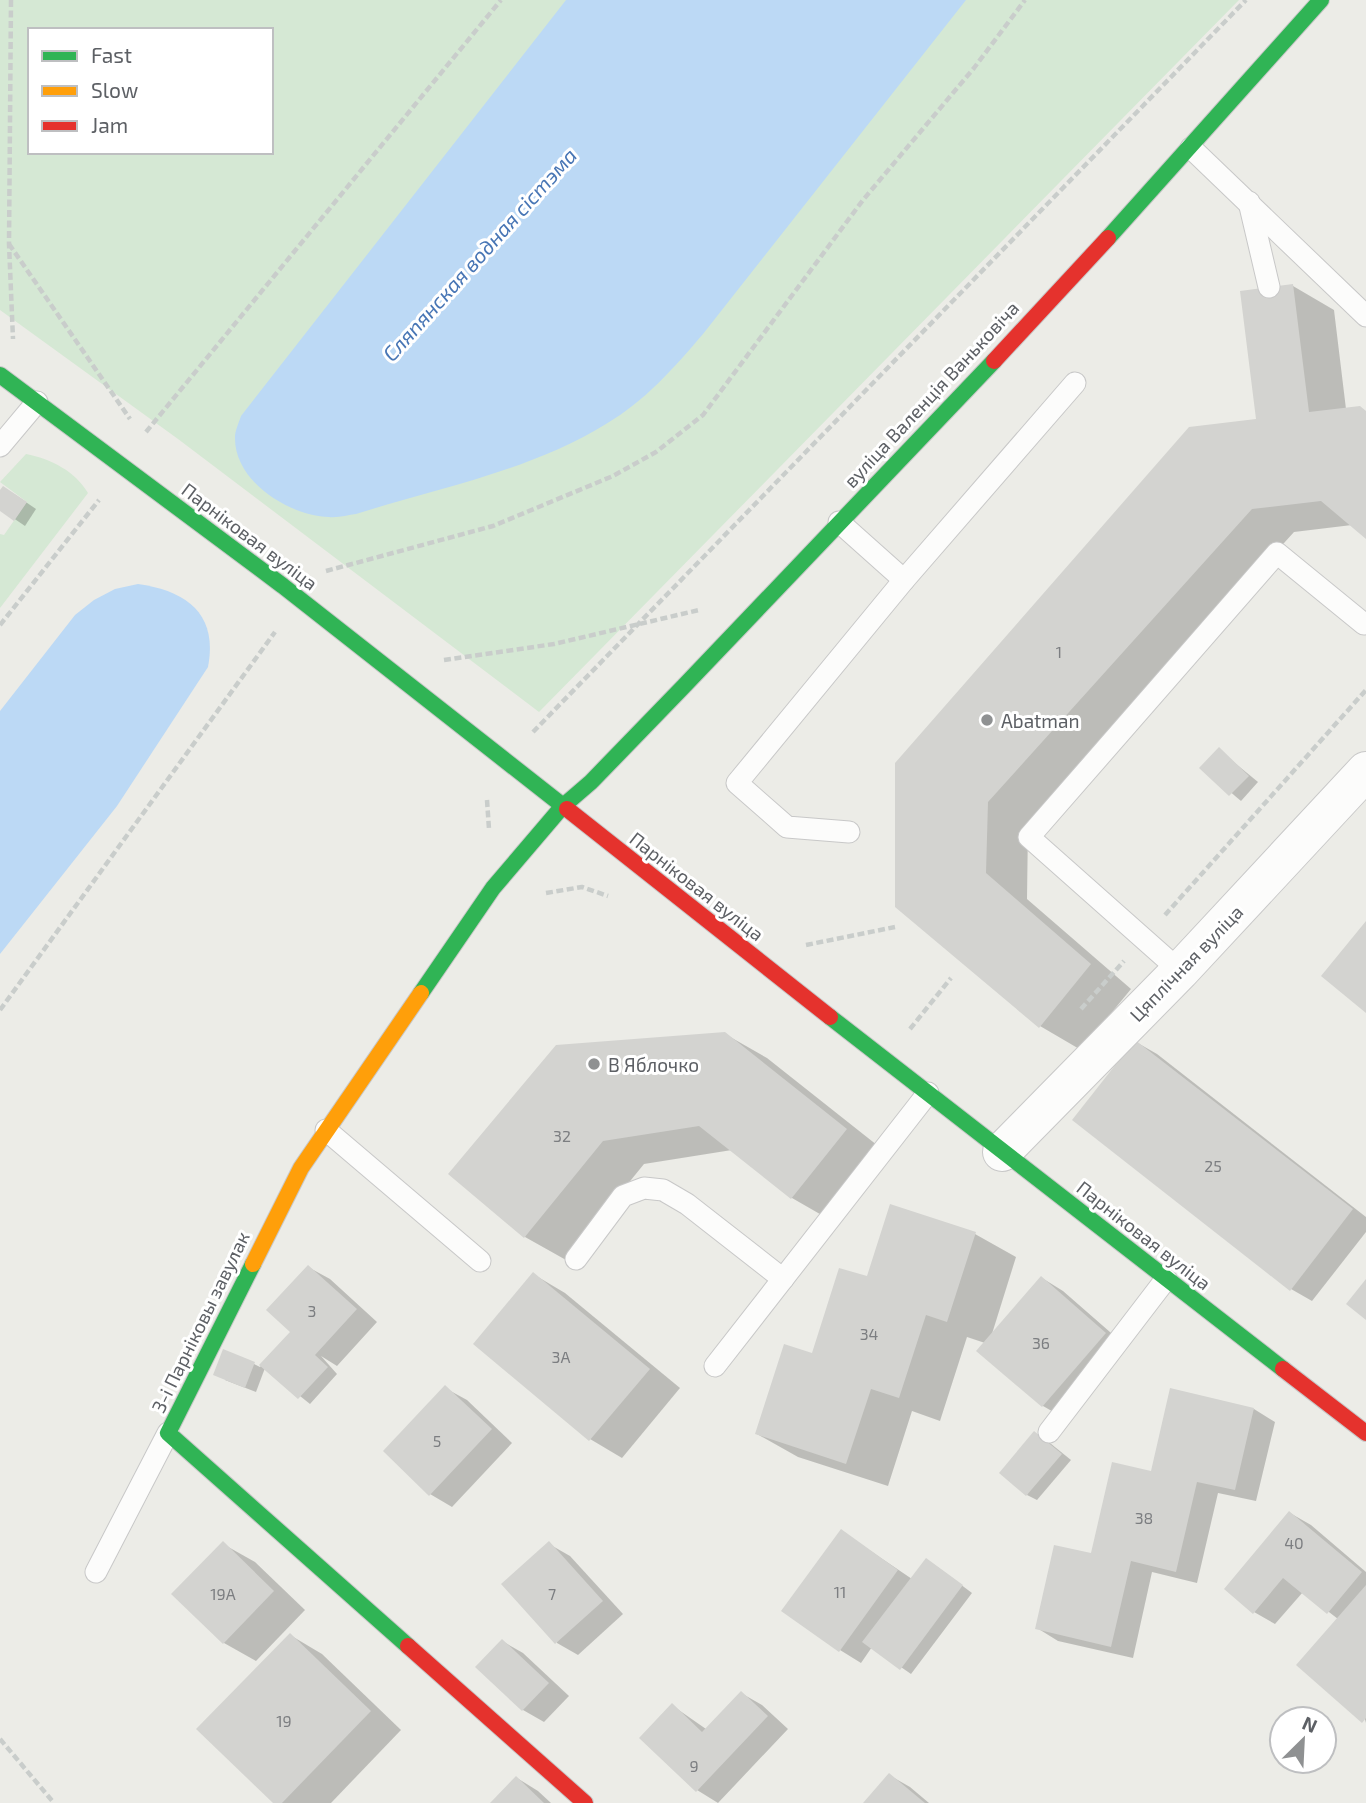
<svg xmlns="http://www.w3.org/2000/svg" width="1366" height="1803" font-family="'Exo 2',sans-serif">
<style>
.green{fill:#d5e8d4;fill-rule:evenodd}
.water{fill:#bcd9f5}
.shadow{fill:#0003}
.building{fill:#d3d3d0}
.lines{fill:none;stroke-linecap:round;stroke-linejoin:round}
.lane-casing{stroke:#c8c8c8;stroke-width:23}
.street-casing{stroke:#c8c8c8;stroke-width:40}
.fast-casing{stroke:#c8c8c8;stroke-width:18}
.slow-casing{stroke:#c8c8c8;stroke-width:18}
.jam-casing{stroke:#c8c8c8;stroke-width:18}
.path{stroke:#c9cdcb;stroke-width:4.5;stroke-dasharray:7 3.5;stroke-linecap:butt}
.lane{stroke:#fcfcfb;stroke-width:21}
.street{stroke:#fcfcfb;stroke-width:38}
.fast{stroke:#30b455;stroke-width:16}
.slow{stroke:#ff9f0a;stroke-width:16}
.jam{stroke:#e5322d;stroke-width:16}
.poi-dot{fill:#8f9192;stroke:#fff;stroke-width:2.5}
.labels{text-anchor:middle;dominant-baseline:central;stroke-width:6;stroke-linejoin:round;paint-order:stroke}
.number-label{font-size:16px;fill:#7c7e81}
.street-label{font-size:19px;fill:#5d6065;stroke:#fff}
.poi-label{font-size:19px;fill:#5d6065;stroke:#fff;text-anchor:start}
.water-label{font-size:21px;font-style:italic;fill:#4876b5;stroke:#fff}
</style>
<rect width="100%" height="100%" fill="#ecece7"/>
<g class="green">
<path d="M 0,0 L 1239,0 L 539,712 L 178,439 L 0,310 ZM 30,30 L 271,30 L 271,152 L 30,152 Z"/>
<path d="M 26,454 C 51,459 75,471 88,493 L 0,608 L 0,534 L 4,535 L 27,502 L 0,482 Z"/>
</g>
<g class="water">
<path d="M 566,0 L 966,0 L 703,334 C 674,368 645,401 606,424 C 532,470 439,488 356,514 C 348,515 338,518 329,517 C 290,516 234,482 235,437 C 235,431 239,422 241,416 Z"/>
<path d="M 138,584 C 188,591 218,615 208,667 L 117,806 L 0,954 L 0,711 L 75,615 L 94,600 L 115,589 Z"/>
</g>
<g class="shadow">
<path d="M 1293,286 L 1334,310 L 1346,409 L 1366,411 L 1366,537 L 1352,525 L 1294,532 L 1028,826 L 1027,899 L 1131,989 L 1081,1050 L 1040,1026 L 897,906 L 1258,420 Z"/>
<path d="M 0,494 L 14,494 L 36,509 L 25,526 L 0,509 Z"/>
<path d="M 1219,750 L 1258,782 L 1241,801 L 1202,768 Z"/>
<path d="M 725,1034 L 767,1058 L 887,1153 L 832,1221 L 792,1198 L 732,1150 L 644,1164 L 566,1260 L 525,1237 L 557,1047 Z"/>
<path d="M 1136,1042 L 1157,1054 L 1366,1217 L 1366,1232 L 1312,1301 L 1291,1289 Z"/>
<path d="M 891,1207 L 975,1234 L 1016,1257 L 991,1337 L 1042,1278 L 1063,1291 L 1126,1346 L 1064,1418 L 1043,1406 L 985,1343 L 967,1337 L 940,1421 L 912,1411 L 888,1486 L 798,1457 L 757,1434 L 868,1278 Z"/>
<path d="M 308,1267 L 330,1279 L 377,1322 L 337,1366 L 321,1356 L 337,1374 L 310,1404 L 265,1368 L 256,1392 L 225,1380 L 254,1364 L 260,1367 L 290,1334 Z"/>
<path d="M 533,1274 L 565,1293 L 680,1388 L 622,1458 L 590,1439 Z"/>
<path d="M 445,1388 L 467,1400 L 512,1443 L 452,1507 L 430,1494 Z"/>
<path d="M 1254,1409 L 1275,1422 L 1256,1501 L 1218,1493 L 1197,1583 L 1152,1572 L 1133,1658 L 1058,1641 L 1037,1628 L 1152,1473 Z"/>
<path d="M 1045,1439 L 1071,1460 L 1037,1500 L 1027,1495 Z"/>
<path d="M 1290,1513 L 1311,1525 L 1366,1572 L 1366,1723 L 1338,1619 L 1303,1592 L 1275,1624 L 1254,1612 Z"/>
<path d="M 841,1531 L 912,1579 L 936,1566 L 972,1593 L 911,1674 L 872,1647 L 861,1663 L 840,1650 Z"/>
<path d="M 223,1544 L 255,1562 L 305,1610 L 256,1661 L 224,1643 Z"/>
<path d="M 549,1544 L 570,1556 L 623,1614 L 578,1655 L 557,1643 Z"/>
<path d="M 290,1635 L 322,1654 L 401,1730 L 331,1803 L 276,1803 Z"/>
<path d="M 502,1641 L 523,1653 L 569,1696 L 544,1722 L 523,1710 Z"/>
<path d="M 741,1693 L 762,1705 L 788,1729 L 718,1803 L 697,1790 L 673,1706 L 706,1729 Z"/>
<path d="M 889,1775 L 910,1787 L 929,1803 L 865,1803 Z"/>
<path d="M 517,1778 L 538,1791 L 551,1803 L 493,1803 Z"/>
</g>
<g class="building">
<path d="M 1293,284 L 1309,412 L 1360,406 L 1366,411 L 1366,539 L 1321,501 L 1252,509 L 988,802 L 986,873 L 1091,964 L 1039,1028 L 895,907 L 895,763 L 1189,427 L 1256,419 L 1240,291 Z"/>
<path d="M 3,486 L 27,502 L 14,521 L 0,511 L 0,490 Z"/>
<path d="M 1219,747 L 1249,776 L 1229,796 L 1199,768 Z"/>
<path d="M 1366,921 L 1366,1013 L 1321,976 Z"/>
<path d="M 725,1032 L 847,1129 L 791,1199 L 699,1126 L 603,1141 L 524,1238 L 448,1174 L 556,1045 Z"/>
<path d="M 1135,1040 L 1353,1209 L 1290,1291 L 1072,1120 Z"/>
<path d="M 890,1204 L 976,1232 L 947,1322 L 926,1315 L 899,1398 L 871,1389 L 846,1464 L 755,1434 L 784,1344 L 812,1353 L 839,1268 L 867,1276 Z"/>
<path d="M 308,1265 L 357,1309 L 315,1355 L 328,1367 L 298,1399 L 259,1365 L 290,1332 L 266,1310 Z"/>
<path d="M 533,1272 L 650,1369 L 589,1441 L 473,1344 Z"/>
<path d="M 1041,1276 L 1106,1333 L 1042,1407 L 976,1351 Z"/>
<path d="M 1366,1279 L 1366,1320 L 1346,1304 Z"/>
<path d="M 223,1349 L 255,1362 L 245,1388 L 213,1375 Z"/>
<path d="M 445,1385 L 492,1429 L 429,1496 L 383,1451 Z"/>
<path d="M 1170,1388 L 1254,1408 L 1235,1490 L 1197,1482 L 1176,1572 L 1131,1561 L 1111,1647 L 1035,1629 L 1054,1545 L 1091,1553 L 1112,1462 L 1151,1471 Z"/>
<path d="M 1034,1431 L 1062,1454 L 1026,1496 L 999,1473 Z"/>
<path d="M 1289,1511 L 1362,1572 L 1327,1614 L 1283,1578 L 1253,1614 L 1224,1589 Z"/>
<path d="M 841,1529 L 898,1570 L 839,1652 L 781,1611 Z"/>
<path d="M 223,1541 L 274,1591 L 223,1644 L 171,1594 Z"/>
<path d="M 549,1541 L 603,1601 L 555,1644 L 501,1584 Z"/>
<path d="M 926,1558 L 963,1585 L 900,1670 L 862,1642 Z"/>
<path d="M 1366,1585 L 1366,1718 L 1362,1723 L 1296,1665 Z"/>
<path d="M 290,1633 L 371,1711 L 282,1803 L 273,1803 L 196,1729 Z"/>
<path d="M 502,1639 L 549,1683 L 522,1711 L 475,1667 Z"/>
<path d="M 741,1691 L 768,1716 L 696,1792 L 639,1738 L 672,1703 L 702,1732 Z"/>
<path d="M 889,1773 L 925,1803 L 863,1803 Z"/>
<path d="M 516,1776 L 544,1803 L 490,1803 Z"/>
</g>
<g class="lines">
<g class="lane-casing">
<g id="lane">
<path d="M 1191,148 L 1366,316"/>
<path d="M 1249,202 L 1269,287"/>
<path d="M 0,446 L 37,402"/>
<path d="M 839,522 L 904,580"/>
<path d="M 849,832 L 787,827 L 737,783 L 904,580 L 1075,383"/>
<path d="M 1180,971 L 1029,837 L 1277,553 L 1364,624"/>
<path d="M 326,1130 L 480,1261"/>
<path d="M 576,1259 L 623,1196 L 644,1188 L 663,1190 L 687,1204 L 783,1279"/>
<path d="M 715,1366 L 928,1093"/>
<path d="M 1049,1432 L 1166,1279"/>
<path d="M 96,1572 L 168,1433"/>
</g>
</g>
<g class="street-casing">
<path id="street" d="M 1002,1152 L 1180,971 L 1366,771"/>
</g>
<g class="fast-casing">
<g id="fast">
<path d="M 1108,238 L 1321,0"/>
<path d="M 0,375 L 283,586 L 567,809"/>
<path d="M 421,993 L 493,888 L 562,807 L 591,782 L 684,686 L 994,361"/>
<path d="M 830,1017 L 1283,1369"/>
<path d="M 253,1264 L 168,1433 L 408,1646"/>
</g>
</g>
<g class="slow-casing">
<path id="slow" d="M 253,1264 L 301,1168 L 421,993"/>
</g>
<g class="jam-casing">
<g id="jam">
<path d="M 994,361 L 1108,238"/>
<path d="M 567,809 L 830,1017"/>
<path d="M 1283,1369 L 1366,1433"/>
<path d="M 408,1646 L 585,1803"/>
</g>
</g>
<g class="path">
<path d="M 11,0 L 9,244 L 13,339"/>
<path d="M 9,244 L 130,419"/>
<path d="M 146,432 L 501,0"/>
<path d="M 326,571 L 493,526 L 613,476 L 656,452 L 703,415 L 863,200 L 974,68 L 1025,0"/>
<path d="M 0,625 L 99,500"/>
<path d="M 444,660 L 554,644 L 699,610"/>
<path d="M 533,732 L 1246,0"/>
<path d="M 487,800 L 489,829"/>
<path d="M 546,893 L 582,887 L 608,896"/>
<path d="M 1165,915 L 1366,690"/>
<path d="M 806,945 L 895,927"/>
<path d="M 1081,1009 L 1124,961"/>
<path d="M 0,1010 L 275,632"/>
<path d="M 910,1029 L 951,978"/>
<path d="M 0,1739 L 54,1803"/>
</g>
<use href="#lane" class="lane"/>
<use href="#street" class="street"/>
<use href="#fast" class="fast"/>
<use href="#slow" class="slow"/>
<use href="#jam" class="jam"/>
</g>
<g class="poi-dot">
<circle cx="987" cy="720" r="7"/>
<circle cx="594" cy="1064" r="7"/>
</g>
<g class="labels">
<g class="number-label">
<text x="1059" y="651">1</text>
<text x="562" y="1135">32</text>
<text x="1213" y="1165">25</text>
<text x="312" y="1310">3</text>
<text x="869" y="1333">34</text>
<text x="1041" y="1342">36</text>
<text x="561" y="1356">3А</text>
<text x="437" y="1440">5</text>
<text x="1144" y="1517">38</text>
<text x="1294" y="1542">40</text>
<text x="840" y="1591">11</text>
<text x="223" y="1593">19А</text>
<text x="552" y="1593">7</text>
<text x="284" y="1720">19</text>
<text x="694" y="1765">9</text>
</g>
<g class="street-label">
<text transform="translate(931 394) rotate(-47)">вуліца Валенція Ваньковіча</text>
<text transform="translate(250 536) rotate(37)">Парніковая вуліца</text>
<text transform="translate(697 886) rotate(38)">Парніковая вуліца</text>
<text transform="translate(1186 963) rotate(-46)">Цяплічная вуліца</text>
<text transform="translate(1144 1235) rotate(38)">Парніковая вуліца</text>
<text transform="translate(200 1322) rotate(-64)">3-і Парніковы завулак</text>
</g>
<g class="poi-label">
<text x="1001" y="720">Abatman</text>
<text x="608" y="1064">В Яблочко</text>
</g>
<g class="water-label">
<text transform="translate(479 254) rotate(-48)">Сляпянская водная сістэма</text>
</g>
</g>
<rect x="28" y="28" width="245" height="126" fill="#ffffff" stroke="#bebfc1" stroke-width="2"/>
<rect x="42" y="51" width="35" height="10" fill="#30b455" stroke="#bebfc1" stroke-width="2"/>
<text x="91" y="63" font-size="21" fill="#5d6065">Fast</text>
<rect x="42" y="86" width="35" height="10" fill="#ff9f0a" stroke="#bebfc1" stroke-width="2"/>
<text x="91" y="98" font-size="21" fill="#5d6065">Slow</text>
<rect x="42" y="121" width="35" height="10" fill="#e5322d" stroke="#bebfc1" stroke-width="2"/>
<text x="91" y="133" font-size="21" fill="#5d6065">Jam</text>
<g transform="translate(1303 1740) rotate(24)"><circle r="33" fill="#ffffff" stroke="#bebfc1" stroke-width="2"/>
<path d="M0-5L12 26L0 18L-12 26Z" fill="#8f9192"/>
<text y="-10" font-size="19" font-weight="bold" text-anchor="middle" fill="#5d6065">N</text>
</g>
</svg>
